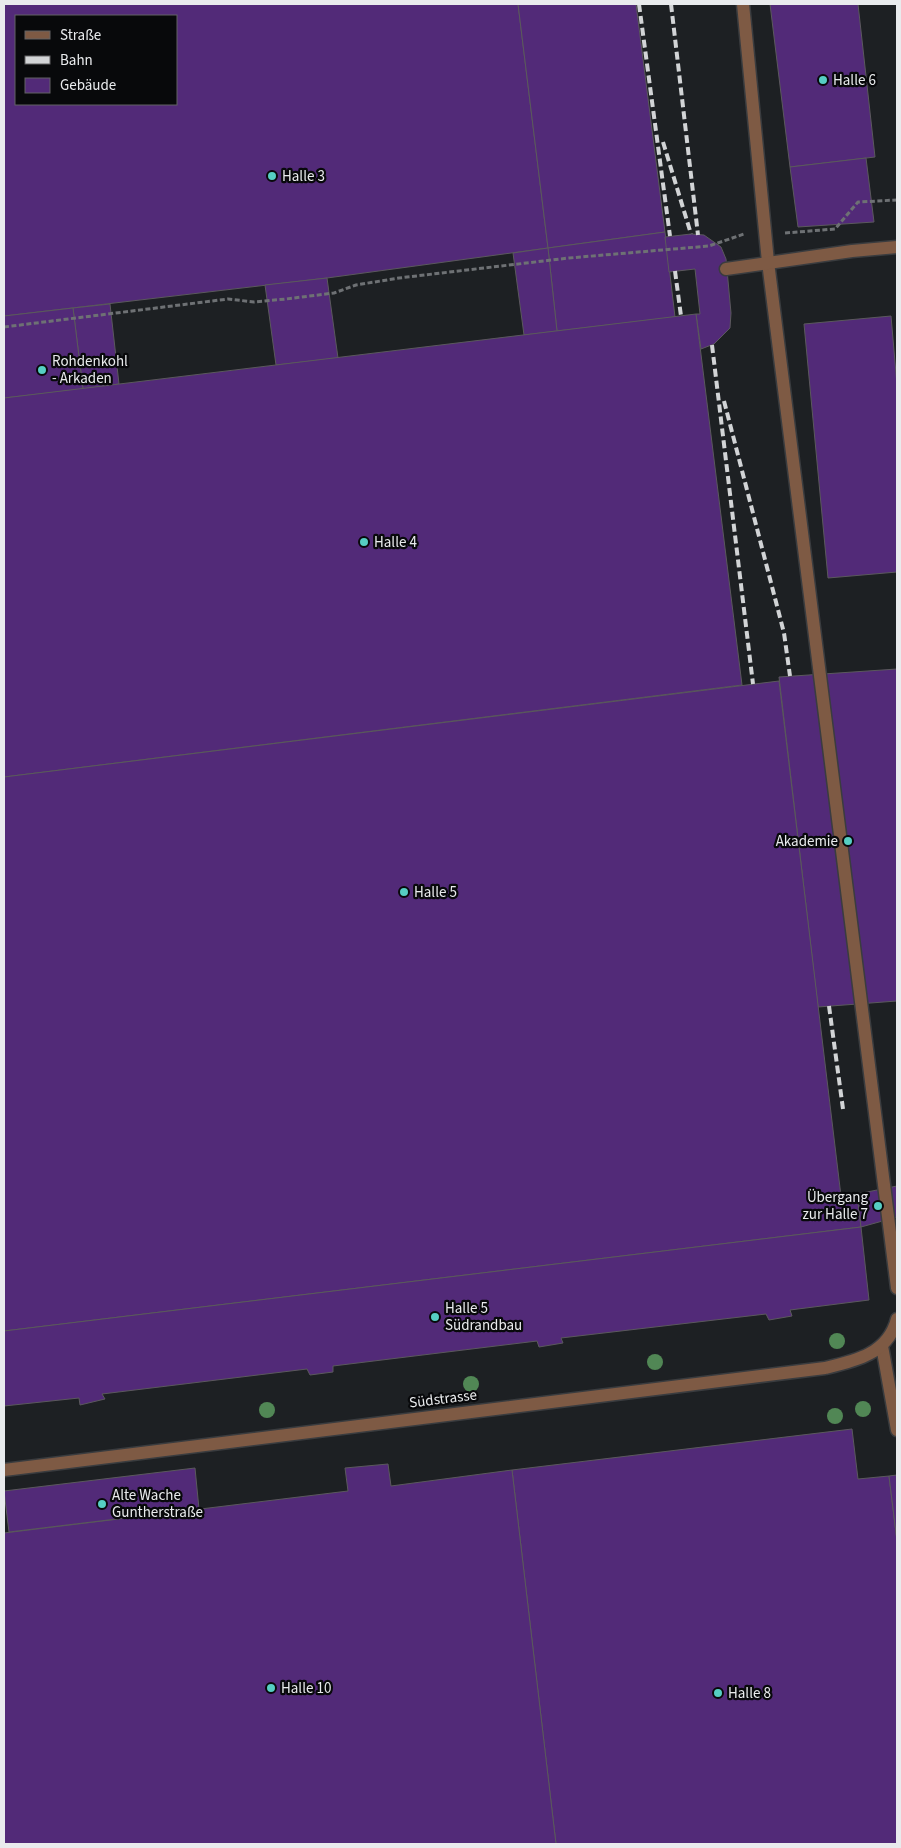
<svg xmlns="http://www.w3.org/2000/svg" width="901" height="1848" font-family="'Source Sans 3',sans-serif">
<style>
.building{fill:#522a78;stroke:#5b595d;fill-rule:evenodd}
.lines{fill:none;stroke-linecap:round;stroke-linejoin:round}
.minor-casing{stroke:#3a3c3f;stroke-width:15}
.path{stroke:#6e7174;stroke-width:3;stroke-dasharray:5 2.5;stroke-linecap:butt}
.minor{stroke:#7e5a44;stroke-width:12}
.rail{stroke:#d2d4d6;stroke-width:4;stroke-dasharray:8 4;stroke-linecap:butt}
.tree{fill:#518755}
.poi-dot{fill:#56cec3;stroke:#08090b;stroke-width:2}
.labels{text-anchor:middle;dominant-baseline:central;stroke-width:4.5;stroke-linejoin:round;paint-order:stroke}
.poi-label{font-size:15px;fill:#e9ebed;stroke:#08090b;text-anchor:start}
.street-label{font-size:15px;fill:#e9ebed;stroke:#08090b}
</style>
<rect width="100%" height="100%" fill="#1d2023"/>
<g class="building">
<path d="M 4,4 L 518,4 L 548,248 L 327,278 L 4,316 ZM 16,16 L 176,16 L 176,104 L 16,104 Z"/>
<path d="M 518,4 L 636,4 L 665,232 L 548,248 Z"/>
<path d="M 770,4 L 858,4 L 875,157 L 790,167 Z"/>
<path d="M 866,158 L 874,222 L 798,227 L 790,167 Z"/>
<path d="M 665,232 L 675,317 L 557,331 L 548,248 Z"/>
<path d="M 691,234 L 704,235 L 721,247 L 726,259 L 731,313 L 730,328 L 714,344 L 701,349 L 696,314 L 700,314 L 695,269 L 669,272 L 665,237 Z"/>
<path d="M 548,248 L 557,331 L 524,335 L 513,253 Z"/>
<path d="M 327,278 L 338,358 L 276,365 L 265,285 Z"/>
<path d="M 110,304 L 119,384 L 83,389 L 73,308 Z"/>
<path d="M 73,308 L 83,389 L 4,398 L 4,316 Z"/>
<path d="M 696,314 L 742,685 L 4,777 L 4,398 Z"/>
<path d="M 891,316 L 897,385 L 897,572 L 828,578 L 804,324 Z"/>
<path d="M 897,669 L 897,1001 L 818,1007 L 779,677 Z"/>
<path d="M 779,681 L 841,1196 L 857,1194 L 861,1227 L 4,1331 L 4,777 Z"/>
<path d="M 897,1186 L 897,1217 L 861,1227 L 857,1194 Z"/>
<path d="M 861,1227 L 869,1300 L 790,1310 L 792,1316 L 769,1320 L 766,1314 L 561,1338 L 563,1343 L 539,1347 L 537,1341 L 333,1366 L 333,1372 L 310,1375 L 307,1369 L 102,1394 L 105,1399 L 80,1405 L 79,1398 L 4,1406 L 4,1331 Z"/>
<path d="M 852,1429 L 858,1479 L 889,1476 L 897,1541 L 897,1844 L 556,1844 L 512,1470 Z"/>
<path d="M 388,1464 L 391,1486 L 512,1470 L 556,1844 L 4,1844 L 4,1533 L 348,1491 L 345,1468 Z"/>
<path d="M 195,1468 L 199,1509 L 9,1532 L 4,1491 Z"/>
<path d="M 897,1475 L 897,1541 L 889,1476 Z"/>
</g>
<g class="lines">
<g class="minor-casing">
<g id="minor">
<path d="M 743,4 L 768,262 L 897,1288"/>
<path d="M 726,269 L 852,251 L 897,247"/>
<path d="M 882,1346 L 897,1430"/>
<path d="M 4,1470 L 825,1368 C 855,1361 888,1354 897,1319"/>
</g>
</g>
<g class="path">
<path d="M 785,233 L 835,229 L 858,202 L 897,200"/>
<path d="M 4,327 L 228,299 L 254,302 L 286,299 L 334,293 L 356,285 L 399,278 L 569,258 L 709,246 L 744,234"/>
</g>
<use href="#minor" class="minor"/>
<g class="rail">
<path d="M 639,4 L 670,236"/>
<path d="M 671,4 L 698,235"/>
<path d="M 663,142 L 691,234"/>
<path d="M 675,271 L 681,316"/>
<path d="M 712,345 L 753,684"/>
<path d="M 724,401 L 784,633 L 790,676"/>
<path d="M 829,1006 L 843,1109"/>
</g>
</g>
<g class="tree">
<circle cx="837" cy="1341" r="8"/>
<circle cx="655" cy="1362" r="8"/>
<circle cx="471" cy="1384" r="8"/>
<circle cx="863" cy="1409" r="8"/>
<circle cx="267" cy="1410" r="8"/>
<circle cx="835" cy="1416" r="8"/>
</g>
<g class="poi-dot">
<circle cx="823" cy="80" r="5"/>
<circle cx="272" cy="176" r="5"/>
<circle cx="42" cy="370" r="5"/>
<circle cx="364" cy="542" r="5"/>
<circle cx="848" cy="841" r="5"/>
<circle cx="404" cy="892" r="5"/>
<circle cx="878" cy="1206" r="5"/>
<circle cx="435" cy="1317" r="5"/>
<circle cx="102" cy="1504" r="5"/>
<circle cx="271" cy="1688" r="5"/>
<circle cx="718" cy="1693" r="5"/>
</g>
<g class="labels">
<g class="poi-label">
<text x="833" y="80">Halle 6</text>
<text x="282" y="176">Halle 3</text>
<text x="52" y="361">Rohdenkohl<tspan x="52" dy="17">- Arkaden</tspan></text>
<text x="374" y="542">Halle 4</text>
<text x="838" y="841" text-anchor="end">Akademie</text>
<text x="414" y="892">Halle 5</text>
<text x="868" y="1197" text-anchor="end">Übergang<tspan x="868" dy="17">zur Halle 7</tspan></text>
<text x="445" y="1308">Halle 5<tspan x="445" dy="17">Südrandbau</tspan></text>
<text x="112" y="1495">Alte Wache<tspan x="112" dy="17">Guntherstraße</tspan></text>
<text x="281" y="1688">Halle 10</text>
<text x="728" y="1693">Halle 8</text>
</g>
<g class="street-label">
<text transform="translate(443 1399) rotate(-7)">Südstrasse</text>
</g>
</g>
<rect width="901" height="1848" fill="none" stroke="#e9ebed" stroke-width="10"/>
<rect x="15" y="15" width="162" height="90" fill="#08090b" stroke="#626365"/>
<rect x="25" y="31" width="25" height="8" fill="#7e5a44" stroke="#626365"/>
<text x="60" y="40" font-size="15" fill="#e9ebed">Straße</text>
<rect x="25" y="56" width="25" height="8" fill="#d2d4d6" stroke="#626365"/>
<text x="60" y="65" font-size="15" fill="#e9ebed">Bahn</text>
<rect x="25" y="78" width="25" height="15" fill="#522a78" stroke="#626365"/>
<text x="60" y="90" font-size="15" fill="#e9ebed">Gebäude</text>
</svg>
